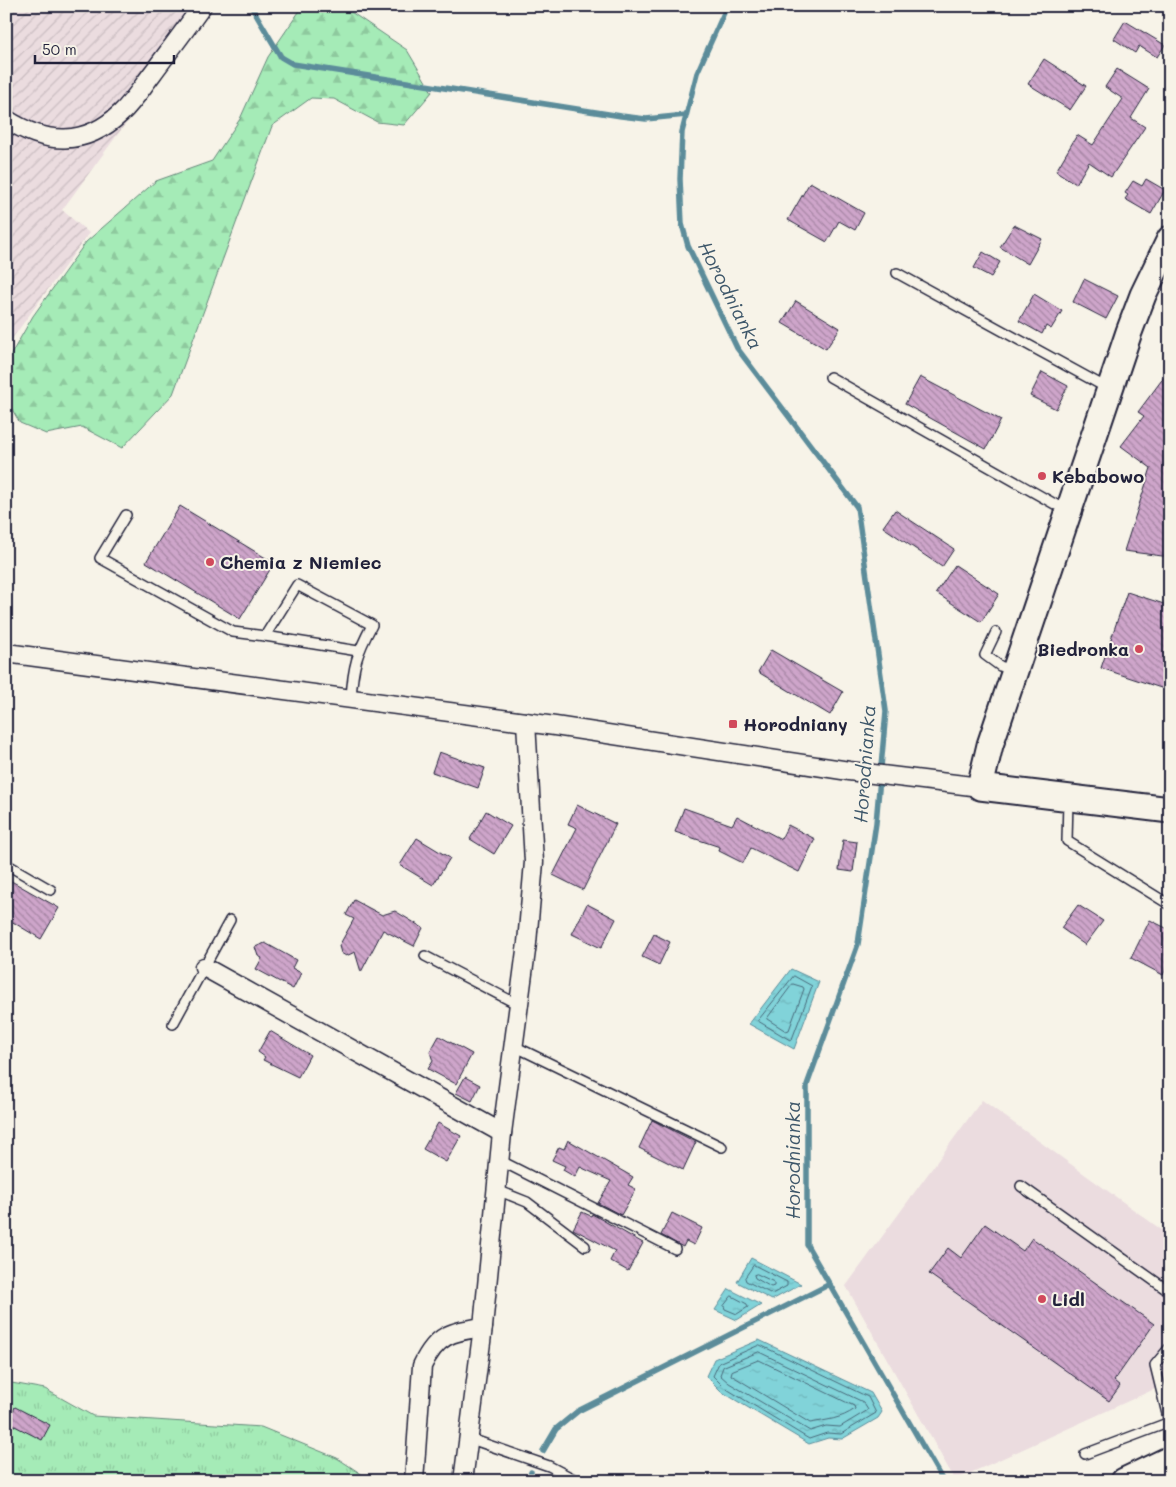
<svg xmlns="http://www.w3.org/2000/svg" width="1176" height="1487" font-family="Mali,sans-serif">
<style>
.built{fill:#ebdcdf}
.industrial{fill:url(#industrial-furrows)}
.grass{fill:url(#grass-tufts);stroke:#648679}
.forest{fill:url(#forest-firs);stroke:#648679}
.water{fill:url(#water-ripples);stroke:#5b8c9a}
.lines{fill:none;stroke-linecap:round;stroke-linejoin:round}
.shore{stroke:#48697a;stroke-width:1}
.stream{stroke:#5b8c9a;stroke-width:5.5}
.building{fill:url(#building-back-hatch);stroke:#22223b}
.lane-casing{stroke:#22223b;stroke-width:12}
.street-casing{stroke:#22223b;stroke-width:21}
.secondary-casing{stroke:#22223b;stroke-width:29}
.lane{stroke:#f7f3e8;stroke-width:9}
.street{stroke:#f7f3e8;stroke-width:18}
.secondary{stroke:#f7f3e8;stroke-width:25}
.poi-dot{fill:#d1495b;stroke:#f7f3e8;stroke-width:2}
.labels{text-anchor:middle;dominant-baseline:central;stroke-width:4;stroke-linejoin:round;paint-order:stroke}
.poi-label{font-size:18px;font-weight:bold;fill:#22223b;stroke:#f7f3e8;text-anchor:start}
.water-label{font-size:19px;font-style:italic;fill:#3e576a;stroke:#f7f3e8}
</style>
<defs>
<pattern id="industrial-furrows" width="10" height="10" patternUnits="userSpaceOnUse" patternTransform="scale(1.25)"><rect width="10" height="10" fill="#ebdcdf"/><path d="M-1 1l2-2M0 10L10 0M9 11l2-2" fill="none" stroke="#c9bcc0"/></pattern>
<pattern id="grass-tufts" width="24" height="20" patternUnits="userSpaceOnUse" patternTransform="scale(1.25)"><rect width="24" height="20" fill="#a5ebb7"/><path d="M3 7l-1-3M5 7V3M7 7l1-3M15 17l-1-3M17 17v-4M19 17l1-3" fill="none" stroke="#8ec99e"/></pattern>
<pattern id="forest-firs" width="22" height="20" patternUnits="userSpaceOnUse" patternTransform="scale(1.25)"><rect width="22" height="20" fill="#a5ebb7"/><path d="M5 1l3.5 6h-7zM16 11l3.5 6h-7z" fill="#8ec99e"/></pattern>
<pattern id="water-ripples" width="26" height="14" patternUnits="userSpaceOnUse" patternTransform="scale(1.25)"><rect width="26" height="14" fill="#81d3d9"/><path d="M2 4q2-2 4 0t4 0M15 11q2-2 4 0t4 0" fill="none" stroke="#6fb5bb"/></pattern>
<pattern id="building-back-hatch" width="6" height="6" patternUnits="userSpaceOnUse" patternTransform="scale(1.25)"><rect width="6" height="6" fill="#cea5ca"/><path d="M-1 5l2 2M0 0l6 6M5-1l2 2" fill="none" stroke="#a786a5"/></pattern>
</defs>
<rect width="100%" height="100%" fill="#f7f3e8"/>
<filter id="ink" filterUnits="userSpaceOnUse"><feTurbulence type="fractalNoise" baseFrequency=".02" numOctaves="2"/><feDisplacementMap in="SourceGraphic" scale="10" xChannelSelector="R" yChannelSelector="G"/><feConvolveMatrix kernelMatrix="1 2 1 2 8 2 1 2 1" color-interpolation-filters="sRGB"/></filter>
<g filter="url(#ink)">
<path class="built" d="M 982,1100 L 1170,1236 L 1170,1382 L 955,1480 L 846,1286 Z"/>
<path class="industrial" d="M 6,6 L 212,6 L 62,210 L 89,233 L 6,347 Z"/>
<path class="grass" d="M 6,1382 L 45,1389 L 93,1416 L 261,1427 L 337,1458 L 372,1481 L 6,1481 Z"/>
<path class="forest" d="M 303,6 L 351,12 L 407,50 L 432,92 L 404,125 L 377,122 L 334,99 L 311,98 L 272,126 L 173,394 L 122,448 L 82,427 L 46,434 L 20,423 L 6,399 L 6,363 L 33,316 L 86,242 L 156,181 L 212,161 L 240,119 L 268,57 Z"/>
<g class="water">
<path d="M 791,969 L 819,982 L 794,1049 L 749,1024 Z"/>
<path d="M 751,1258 L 801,1284 L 772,1300 L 737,1282 Z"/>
<path d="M 729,1289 L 761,1305 L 737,1320 L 715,1310 Z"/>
<path d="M 759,1340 L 871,1393 L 882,1412 L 878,1418 L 842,1439 L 828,1438 L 809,1444 L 722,1392 L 706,1376 L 714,1359 Z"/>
</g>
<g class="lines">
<g class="shore">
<path d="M 794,976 L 812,986 L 792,1039 L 790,1040 L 758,1021 Z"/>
<path d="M 793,984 L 803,987 L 804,989 L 789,1030 L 786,1031 L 767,1019 Z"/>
<path d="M 754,1265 L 787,1282 L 787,1286 L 772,1294 L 746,1281 L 745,1278 Z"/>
<path d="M 757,1274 L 774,1282 L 774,1286 L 771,1287 L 755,1278 L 754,1275 Z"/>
<path d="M 732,1296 L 747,1304 L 748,1307 L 737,1314 L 725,1309 L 724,1306 Z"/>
<path d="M 760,1345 L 868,1397 L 876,1413 L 841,1434 L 827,1433 L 809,1439 L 725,1388 L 713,1376 L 719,1363 Z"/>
<path d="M 759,1352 L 863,1402 L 868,1410 L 840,1427 L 826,1426 L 810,1431 L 729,1383 L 720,1375 L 723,1367 Z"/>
<path d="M 759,1360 L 854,1406 L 855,1409 C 841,1419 827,1420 810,1423 L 731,1375 L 732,1371 Z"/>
</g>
<g class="stream">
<path d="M 251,6 L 281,57 L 293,64 L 621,116 L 646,119 L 686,115"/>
<path d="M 727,6 L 697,73 L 682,132 L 680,179 L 682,224 L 688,246 L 737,348 L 857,507 L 886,711 L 876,823 L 858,944 L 807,1085 L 807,1245 L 943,1481"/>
<path d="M 543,1451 L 556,1429 L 578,1411 L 830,1284"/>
<path d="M 528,1481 L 531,1472"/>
</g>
</g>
<g class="building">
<path d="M 1125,21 L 1165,45 L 1157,57 L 1139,46 L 1135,53 L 1114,39 Z"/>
<path d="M 1044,59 L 1086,86 L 1070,110 L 1028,84 Z"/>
<path d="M 1117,69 L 1149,89 L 1131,118 L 1145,127 L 1111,177 L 1089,162 L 1076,184 L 1056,171 L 1077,135 L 1093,145 L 1123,99 L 1105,87 Z"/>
<path d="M 1146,179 L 1165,190 L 1151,214 L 1125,199 L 1128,195 L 1125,193 L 1133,181 L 1142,186 Z"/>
<path d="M 810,182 L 864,213 L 855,230 L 839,221 L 827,242 L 788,220 Z"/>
<path d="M 1014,225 L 1042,239 L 1028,264 L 1000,247 Z"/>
<path d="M 983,252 L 1000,262 L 991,277 L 974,268 Z"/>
<path d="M 1084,279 L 1118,296 L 1106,319 L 1073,302 Z"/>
<path d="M 1034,294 L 1062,311 L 1051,329 L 1046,326 L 1042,334 L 1019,321 Z"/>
<path d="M 796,301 L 840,328 L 826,349 L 782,323 Z"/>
<path d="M 1170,369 L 1170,557 L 1124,551 L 1151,468 L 1121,446 L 1144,416 L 1138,412 Z"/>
<path d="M 1042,372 L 1068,386 L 1056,409 L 1030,396 Z"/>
<path d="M 920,377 L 1001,420 L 986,449 L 905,404 Z"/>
<path d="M 180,506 L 274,563 L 240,619 L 146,562 Z"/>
<path d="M 895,510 L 954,549 L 942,567 L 883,527 Z"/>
<path d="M 955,565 L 999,594 L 981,622 L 936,593 Z"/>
<path d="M 1127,592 L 1170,606 L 1170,691 L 1101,668 Z"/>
<path d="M 771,650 L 843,692 L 830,715 L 758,672 Z"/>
<path d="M 439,752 L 485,768 L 478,788 L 432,772 Z"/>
<path d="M 577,805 L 616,824 L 583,890 L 553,875 L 577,828 L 568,824 Z"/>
<path d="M 684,808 L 732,825 L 737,816 L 781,839 L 788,825 L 815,839 L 799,872 L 751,848 L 743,863 L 719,851 L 720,847 L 675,832 Z"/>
<path d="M 486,811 L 511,826 L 494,854 L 470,839 Z"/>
<path d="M 417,838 L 450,858 L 433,885 L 400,865 Z"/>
<path d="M 843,840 L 857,842 L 853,872 L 839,870 Z"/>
<path d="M 6,878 L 59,908 L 41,939 L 6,918 Z"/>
<path d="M 354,900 L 382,915 L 395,911 L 423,928 L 414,946 L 383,930 L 361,972 L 355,952 L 346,956 L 341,953 L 339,946 L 354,919 L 346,915 Z"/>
<path d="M 587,904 L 616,919 L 601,948 L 572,934 Z"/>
<path d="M 1078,905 L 1103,921 L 1085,945 L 1061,928 Z"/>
<path d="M 1150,920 L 1170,930 L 1170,961 L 1163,975 L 1131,958 Z"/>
<path d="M 654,934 L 670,942 L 659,965 L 642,957 Z"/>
<path d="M 265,943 L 296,960 L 292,968 L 301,973 L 293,989 L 256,969 L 262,958 L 258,956 L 255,947 Z"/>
<path d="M 270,1031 L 310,1055 L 298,1077 L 263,1060 L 265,1057 L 258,1052 Z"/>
<path d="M 439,1036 L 472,1054 L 456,1084 L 428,1069 L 433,1061 L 430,1052 Z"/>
<path d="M 465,1077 L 480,1085 L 472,1101 L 456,1093 Z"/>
<path d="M 652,1120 L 696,1142 L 683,1170 L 639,1148 Z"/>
<path d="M 438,1123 L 461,1136 L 446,1162 L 423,1149 Z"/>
<path d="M 568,1140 L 633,1177 L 628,1185 L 636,1189 L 621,1215 L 598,1203 L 611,1181 L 580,1167 L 575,1177 L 563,1170 L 565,1166 L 552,1160 L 559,1147 L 564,1149 Z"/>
<path d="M 582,1212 L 591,1216 L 592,1214 L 643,1243 L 628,1271 L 610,1261 L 615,1251 L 573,1229 Z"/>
<path d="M 672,1213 L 702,1228 L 694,1245 L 686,1241 L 683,1247 L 661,1235 Z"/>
<path d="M 985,1224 L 1023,1251 L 1032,1238 L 1154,1324 L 1114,1381 L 1120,1386 L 1109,1401 L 929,1274 L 948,1248 L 961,1258 Z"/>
<path d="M 15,1407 L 50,1425 L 42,1440 L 7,1422 Z"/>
</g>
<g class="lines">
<g class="lane-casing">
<g id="lane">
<path d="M 897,273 L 1107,388"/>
<path d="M 830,377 L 1067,511"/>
<path d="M 126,515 L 100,558 L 233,632 L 265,636 L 297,585 L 372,625 C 357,653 353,666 351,698"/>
<path d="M 996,632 L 985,655 L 1000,666 L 1013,670"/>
<path d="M 265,636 L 358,651"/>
<path d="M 1068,800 L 1067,841 L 1170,905"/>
<path d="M 6,864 L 51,890"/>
<path d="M 425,956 L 519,1005"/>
<path d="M 173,1024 L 230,920"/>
<path d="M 514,1046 L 722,1147"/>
<path d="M 499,1160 L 675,1249"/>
<path d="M 1021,1186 L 1170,1292"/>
<path d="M 497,1190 L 527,1202 L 585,1246"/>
<path d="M 1169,1422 L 1155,1365 L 1170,1347"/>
<path d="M 468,1438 L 549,1466 L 572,1478"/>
<path d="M 1085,1454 L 1170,1422"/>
</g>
</g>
<g class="street-casing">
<g id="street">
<path d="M 6,119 C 46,145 85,147 121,113 C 133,102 142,87 152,74 C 169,51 186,29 202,6"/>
<path d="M 6,653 L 555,726 L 849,771 L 980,787"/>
<path d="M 204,967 L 502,1133"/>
<path d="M 414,1481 L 422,1366 C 437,1334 451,1332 483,1327 L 502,1133 L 527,943 L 534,862 L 526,722"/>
<path d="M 463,1481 L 483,1327"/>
</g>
</g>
<g class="secondary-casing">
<g id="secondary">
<path d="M 1170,239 L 1143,295 L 1129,332 L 990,745 L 980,787 L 1170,810"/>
<path d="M 1124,1481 L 1170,1459"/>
</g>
</g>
<use href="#lane" class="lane"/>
<use href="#street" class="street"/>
<use href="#secondary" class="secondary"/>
</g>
</g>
<g class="poi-dot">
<circle cx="1042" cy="476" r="5"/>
<circle cx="210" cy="562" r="5"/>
<circle cx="1139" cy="649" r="5"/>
<rect x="728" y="719" width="10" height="10" rx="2.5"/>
<circle cx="1042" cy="1299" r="5"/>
</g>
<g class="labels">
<g class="poi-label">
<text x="1052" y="476">Kebabowo</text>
<text x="220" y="562">Chemia z Niemiec</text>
<text x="1129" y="649" text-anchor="end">Biedronka</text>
<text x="743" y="724">Horodniany</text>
<text x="1052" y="1299">Lidl</text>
</g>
<g class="water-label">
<text transform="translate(731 295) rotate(63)">Horodnianka</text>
<text transform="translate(864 764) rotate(-86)">Horodnianka</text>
<text transform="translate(792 1160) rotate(-90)">Horodnianka</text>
</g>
</g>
<rect width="1176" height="1487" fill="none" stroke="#f7f3e8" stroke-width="25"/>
<rect x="12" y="12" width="1151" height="1462" fill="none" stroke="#22223b" stroke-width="2" filter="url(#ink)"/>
<path d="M35 55v8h139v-8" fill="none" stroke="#22223b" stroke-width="2.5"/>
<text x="42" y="55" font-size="15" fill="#22223b" stroke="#f7f3e8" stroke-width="4" paint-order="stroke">50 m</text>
</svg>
